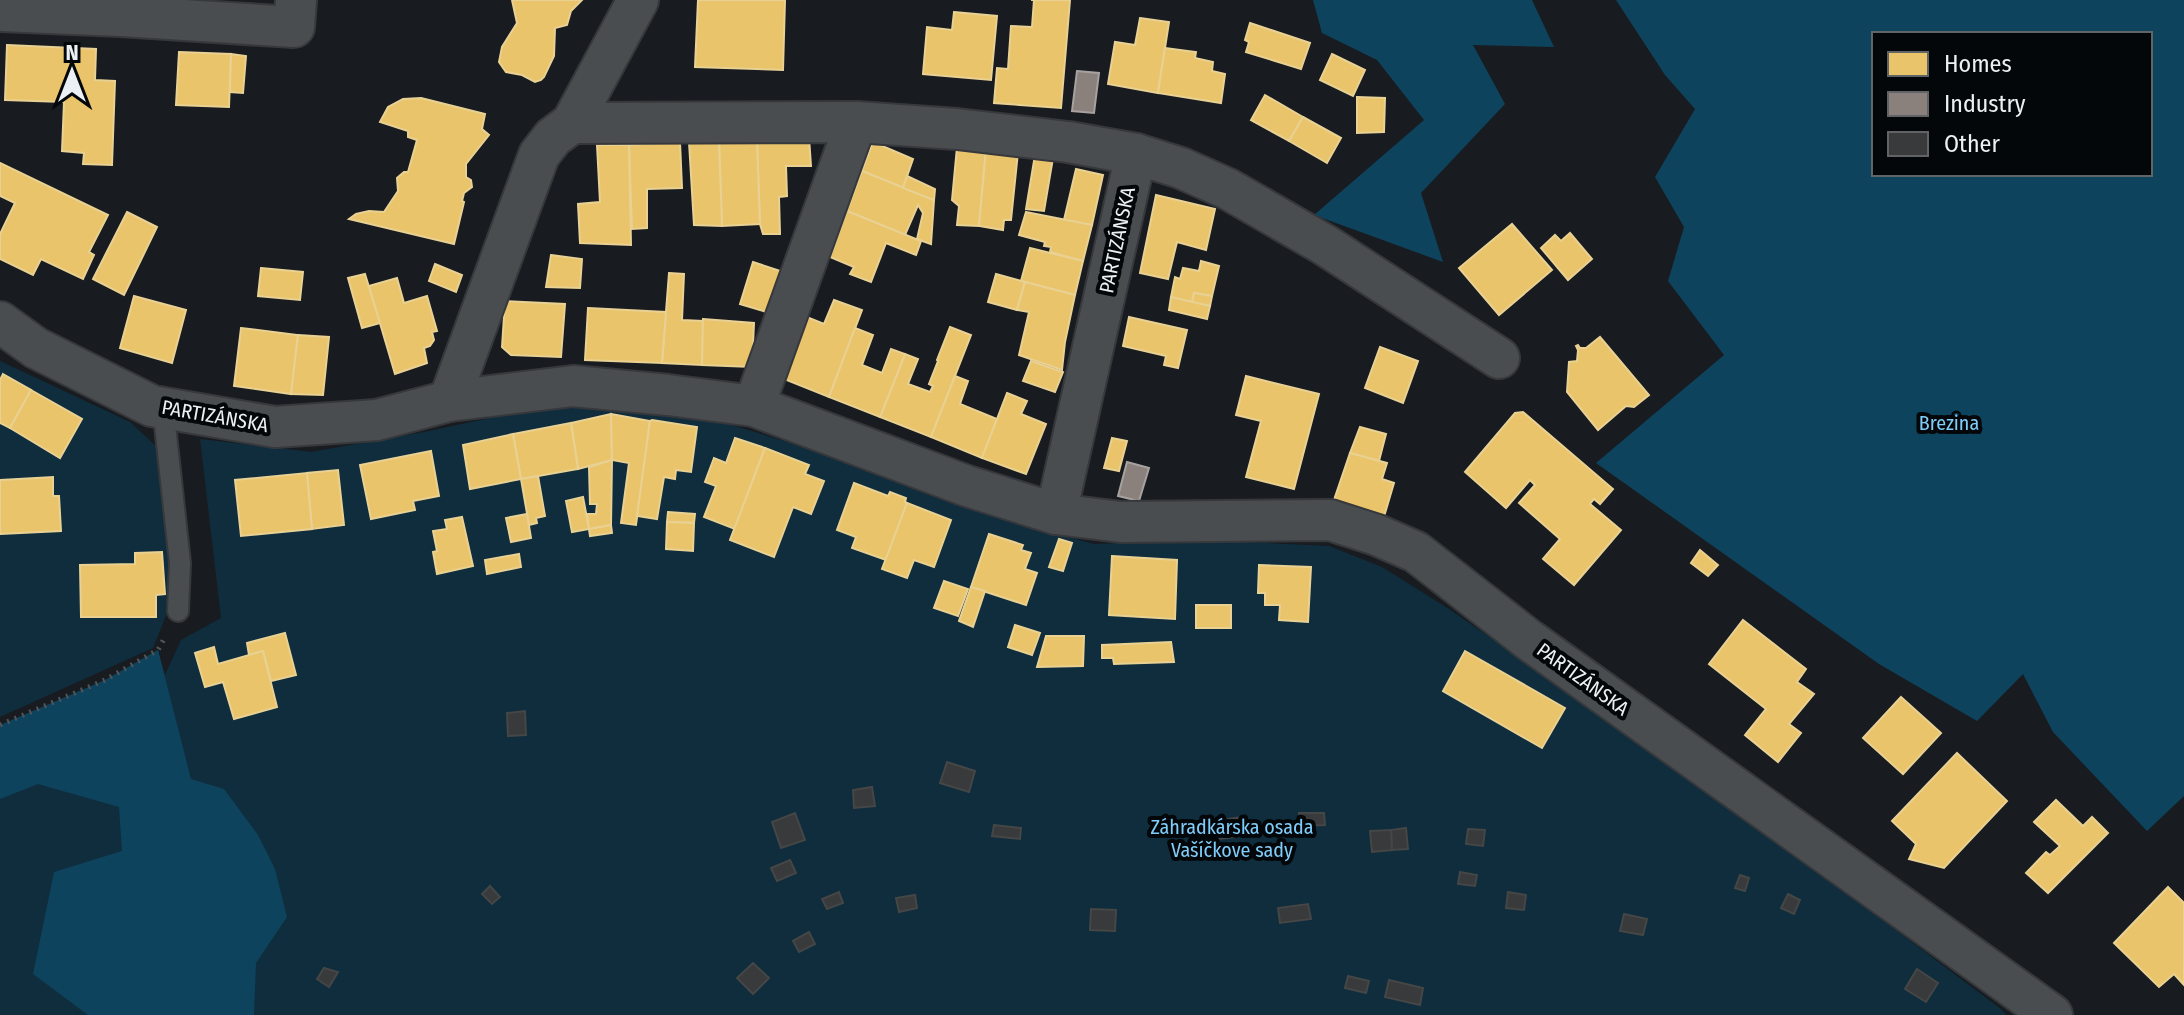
<svg xmlns="http://www.w3.org/2000/svg" width="2184" height="1015" font-family="'Fira Sans Condensed',sans-serif">
<style>
.green{fill:#0f2d3d}
.forest{fill:#0e435d;fill-rule:evenodd}
.homes{fill:#e9c46a;stroke:#e9d193;stroke-width:2}
.industry{fill:#8a817c;stroke:#a7a2a0;stroke-width:2}
.building{fill:#393a3c;stroke:#454646;stroke-width:2}
.lines{fill:none;stroke-linecap:round;stroke-linejoin:round}
.lane-casing{stroke:#36383c;stroke-width:24}
.street-casing{stroke:#36383c;stroke-width:44}
.path{stroke:#525557;stroke-width:5;stroke-dasharray:2 6;stroke-linecap:butt}
.lane{stroke:#4a4d50;stroke-width:20}
.street{stroke:#4a4d50;stroke-width:40}
.labels{text-anchor:middle;dominant-baseline:central;stroke-width:8;stroke-linejoin:round;paint-order:stroke}
.street-label{font-size:20px;fill:#eaf0f4;stroke:#040709}
.park-label{font-size:20px;fill:#7fcdfa;stroke:#040709}
</style>
<rect width="100%" height="100%" fill="#181c20"/>
<g class="green">
<path d="M 0,361 L 130,422 L 158,448 L 173,576 L 169,608 L 153,648 L 0,717 Z"/>
<path d="M 571,401 L 690,412 L 810,449 L 987,515 L 1094,544 L 1204,540 L 1329,546 L 1382,567 L 1449,609 L 1692,777 L 2001,1009 L 2006,1015 L 0,1015 L 0,726 L 105,680 L 158,650 L 165,675 L 181,640 L 221,618 L 200,439 L 311,452 L 424,432 Z"/>
</g>
<g class="forest">
<path d="M 1313,0 L 1532,0 L 1554,47 L 1473,45 L 1505,104 L 1421,193 L 1443,262 L 1314,215 L 1424,120 L 1377,60 L 1322,33 Z"/>
<path d="M 1616,0 L 2184,0 L 2184,796 L 2147,831 L 2053,732 L 2023,674 L 1977,721 L 1879,664 L 1596,463 L 1724,355 L 1668,281 L 1684,227 L 1655,177 L 1695,109 L 1665,75 ZM 1874,34 L 2150,34 L 2150,174 L 1874,174 Z"/>
<path d="M 158,650 L 191,779 L 224,789 L 258,835 L 275,869 L 287,917 L 256,963 L 254,1015 L 88,1015 L 33,974 L 54,872 L 122,851 L 119,807 L 38,784 L 0,799 L 0,725 L 105,680 Z"/>
</g>
<g class="homes">
<path d="M 512,0 L 582,0 L 571,11 L 567,25 L 555,28 L 554,56 L 544,77 L 541,80 L 535,82 L 522,75 L 506,72 L 499,62 L 502,47 L 517,23 Z"/>
<path d="M 698,0 L 785,0 L 783,70 L 695,67 Z"/>
<path d="M 1031,0 L 1070,0 L 1061,108 L 994,103 L 997,68 L 1008,69 L 1011,26 L 1032,27 L 1034,0 Z"/>
<path d="M 954,12 L 997,16 L 991,80 L 923,74 L 927,27 L 952,30 Z"/>
<path d="M 1140,18 L 1169,22 L 1158,93 L 1108,84 L 1115,42 L 1135,45 Z"/>
<path d="M 1250,23 L 1310,43 L 1301,69 L 1246,52 L 1249,42 L 1245,40 Z"/>
<path d="M 7,45 L 96,49 L 95,80 L 115,81 L 112,165 L 83,164 L 84,153 L 62,151 L 64,102 L 5,100 Z"/>
<path d="M 1165,48 L 1196,52 L 1195,58 L 1213,62 L 1212,71 L 1225,74 L 1221,103 L 1158,93 Z"/>
<path d="M 179,52 L 231,54 L 229,107 L 176,105 Z"/>
<path d="M 231,54 L 246,56 L 243,93 L 230,92 Z"/>
<path d="M 1332,54 L 1365,70 L 1353,96 L 1320,80 Z"/>
<path d="M 1265,95 L 1303,117 L 1289,141 L 1251,120 Z"/>
<path d="M 1357,97 L 1385,98 L 1384,132 L 1357,133 Z"/>
<path d="M 421,98 L 485,114 L 482,129 L 489,135 L 466,164 L 466,177 L 471,180 L 472,187 L 464,193 L 462,201 L 464,202 L 454,244 L 349,219 L 356,214 L 369,211 L 384,212 L 398,191 L 397,178 L 404,172 L 408,172 L 417,140 L 408,137 L 408,131 L 380,122 L 388,107 L 403,99 Z"/>
<path d="M 1303,117 L 1341,138 L 1327,163 L 1289,141 Z"/>
<path d="M 809,137 L 811,166 L 786,166 L 787,196 L 779,197 L 780,234 L 763,234 L 760,224 L 757,140 Z"/>
<path d="M 757,140 L 760,224 L 722,226 L 719,141 Z"/>
<path d="M 719,141 L 722,226 L 694,225 L 689,142 Z"/>
<path d="M 680,142 L 682,188 L 647,189 L 647,228 L 632,229 L 629,145 Z"/>
<path d="M 873,142 L 913,159 L 903,188 L 862,171 Z"/>
<path d="M 597,145 L 629,145 L 631,245 L 580,243 L 578,204 L 600,202 Z"/>
<path d="M 957,147 L 986,149 L 979,226 L 957,225 L 959,206 L 952,200 Z"/>
<path d="M 986,149 L 1018,152 L 1011,220 L 1004,220 L 1003,230 L 979,226 Z"/>
<path d="M 1035,155 L 1053,158 L 1044,211 L 1026,209 Z"/>
<path d="M 0,163 L 108,215 L 89,252 L 94,255 L 83,279 L 41,259 L 33,275 L 0,259 L 0,234 L 15,203 L 0,196 Z"/>
<path d="M 1076,169 L 1103,175 L 1092,225 L 1064,220 Z"/>
<path d="M 862,171 L 934,200 L 931,244 L 917,239 L 923,213 L 918,205 L 905,235 L 847,211 Z"/>
<path d="M 907,176 L 935,189 L 934,200 L 903,188 Z"/>
<path d="M 1156,195 L 1215,209 L 1206,250 L 1177,242 L 1168,279 L 1140,273 Z"/>
<path d="M 847,211 L 921,241 L 916,255 L 886,243 L 871,282 L 850,274 L 854,267 L 830,257 Z"/>
<path d="M 127,212 L 157,227 L 124,295 L 93,279 Z"/>
<path d="M 1026,212 L 1092,225 L 1083,261 L 1050,252 L 1051,247 L 1044,246 L 1045,242 L 1019,235 Z"/>
<path d="M 1512,224 L 1552,270 L 1499,315 L 1459,268 Z"/>
<path d="M 1570,233 L 1592,259 L 1568,280 L 1541,248 L 1555,235 L 1561,241 Z"/>
<path d="M 1030,248 L 1083,261 L 1075,295 L 1021,281 Z"/>
<path d="M 551,255 L 582,259 L 580,288 L 546,287 Z"/>
<path d="M 1201,261 L 1219,266 L 1212,296 L 1194,293 L 1192,303 L 1171,297 L 1175,277 L 1180,279 L 1183,268 L 1199,271 Z"/>
<path d="M 753,262 L 783,272 L 770,313 L 740,304 Z"/>
<path d="M 435,264 L 462,275 L 456,292 L 429,281 Z"/>
<path d="M 261,268 L 303,272 L 300,300 L 258,296 Z"/>
<path d="M 669,273 L 684,274 L 682,320 L 703,321 L 702,365 L 662,363 Z"/>
<path d="M 365,274 L 380,323 L 362,328 L 348,278 Z"/>
<path d="M 996,274 L 1025,282 L 1017,310 L 988,302 Z"/>
<path d="M 397,278 L 404,303 L 427,296 L 437,331 L 432,332 L 434,340 L 430,346 L 424,348 L 427,363 L 395,374 L 369,286 Z"/>
<path d="M 1025,282 L 1075,295 L 1065,342 L 1062,370 L 1019,355 L 1029,312 L 1017,310 Z"/>
<path d="M 1194,293 L 1212,296 L 1210,306 L 1192,303 Z"/>
<path d="M 134,296 L 186,310 L 172,363 L 120,348 Z"/>
<path d="M 1171,297 L 1210,306 L 1207,319 L 1169,310 Z"/>
<path d="M 834,300 L 862,310 L 829,397 L 784,379 L 807,317 L 824,324 Z"/>
<path d="M 505,301 L 565,304 L 561,357 L 511,355 L 502,347 Z"/>
<path d="M 588,308 L 666,312 L 662,363 L 585,360 Z"/>
<path d="M 1129,317 L 1187,330 L 1178,368 L 1164,365 L 1166,356 L 1123,346 Z"/>
<path d="M 703,319 L 754,323 L 752,367 L 702,365 Z"/>
<path d="M 950,327 L 971,335 L 931,437 L 880,417 L 905,354 L 918,359 L 908,384 L 930,392 L 933,386 L 929,384 L 938,361 L 937,360 Z"/>
<path d="M 241,328 L 298,335 L 291,394 L 234,386 Z"/>
<path d="M 855,328 L 873,335 L 862,365 L 882,373 L 891,349 L 905,354 L 880,417 L 829,397 Z"/>
<path d="M 298,335 L 329,337 L 323,395 L 291,394 Z"/>
<path d="M 1600,337 L 1649,395 L 1634,407 L 1626,406 L 1598,430 L 1567,392 L 1569,362 L 1577,361 L 1578,350 L 1576,346 L 1578,345 L 1580,348 L 1586,348 Z"/>
<path d="M 1380,347 L 1418,361 L 1403,403 L 1365,388 Z"/>
<path d="M 1031,361 L 1063,372 L 1055,392 L 1023,381 Z"/>
<path d="M 3,374 L 31,390 L 10,428 L 0,423 L 0,380 Z"/>
<path d="M 955,376 L 968,381 L 960,404 L 997,419 L 982,458 L 931,437 Z"/>
<path d="M 1246,376 L 1319,394 L 1294,489 L 1246,477 L 1261,421 L 1236,415 Z"/>
<path d="M 31,390 L 82,419 L 60,458 L 10,428 Z"/>
<path d="M 1007,393 L 1027,401 L 1021,414 L 1046,424 L 1026,474 L 982,458 Z"/>
<path d="M 1523,412 L 1613,489 L 1600,504 L 1594,499 L 1590,504 L 1621,530 L 1574,585 L 1543,559 L 1560,539 L 1519,503 L 1535,485 L 1530,480 L 1506,508 L 1465,472 L 1515,413 Z"/>
<path d="M 611,414 L 612,460 L 578,469 L 571,423 Z"/>
<path d="M 611,414 L 650,421 L 636,525 L 621,523 L 629,463 L 612,460 Z"/>
<path d="M 652,420 L 697,427 L 691,472 L 676,470 L 675,479 L 664,477 L 657,519 L 637,516 L 650,421 Z"/>
<path d="M 571,423 L 578,469 L 521,479 L 513,434 Z"/>
<path d="M 1360,427 L 1386,434 L 1379,461 L 1350,453 Z"/>
<path d="M 513,434 L 521,479 L 470,489 L 463,445 Z"/>
<path d="M 735,438 L 765,448 L 735,529 L 704,517 L 716,486 L 705,482 L 714,458 L 726,463 Z"/>
<path d="M 1112,438 L 1127,441 L 1119,471 L 1104,468 Z"/>
<path d="M 765,448 L 809,465 L 805,474 L 824,481 L 811,514 L 793,507 L 774,557 L 730,540 Z"/>
<path d="M 431,451 L 439,496 L 413,501 L 415,510 L 371,519 L 360,465 Z"/>
<path d="M 1350,453 L 1387,463 L 1382,479 L 1394,483 L 1383,520 L 1333,503 Z"/>
<path d="M 612,460 L 611,525 L 589,529 L 587,514 L 596,514 L 597,504 L 590,504 L 589,467 Z"/>
<path d="M 338,470 L 344,525 L 312,529 L 307,473 Z"/>
<path d="M 307,473 L 312,529 L 241,536 L 235,480 Z"/>
<path d="M 538,476 L 545,516 L 536,518 L 537,523 L 529,525 L 521,479 Z"/>
<path d="M 53,477 L 53,496 L 59,496 L 61,531 L 0,534 L 0,480 Z"/>
<path d="M 854,483 L 888,496 L 890,492 L 906,498 L 905,502 L 907,503 L 886,560 L 852,548 L 856,537 L 837,530 Z"/>
<path d="M 583,497 L 589,529 L 572,532 L 566,501 Z"/>
<path d="M 907,503 L 951,520 L 934,567 L 914,560 L 907,578 L 882,569 Z"/>
<path d="M 668,512 L 695,514 L 694,523 L 667,522 Z"/>
<path d="M 527,514 L 531,538 L 511,542 L 506,518 Z"/>
<path d="M 462,517 L 473,566 L 437,574 L 433,552 L 437,551 L 433,531 L 447,529 L 445,520 Z"/>
<path d="M 667,522 L 694,523 L 693,551 L 666,549 Z"/>
<path d="M 611,525 L 612,533 L 590,536 L 589,529 Z"/>
<path d="M 989,534 L 1023,545 L 1021,550 L 1031,553 L 1025,569 L 1037,573 L 1026,605 L 971,587 Z"/>
<path d="M 1059,539 L 1072,543 L 1063,571 L 1049,567 Z"/>
<path d="M 1700,550 L 1718,565 L 1708,576 L 1691,563 Z"/>
<path d="M 162,552 L 165,594 L 156,595 L 156,617 L 81,617 L 80,565 L 135,564 L 135,553 Z"/>
<path d="M 519,554 L 521,567 L 487,574 L 485,560 Z"/>
<path d="M 1112,556 L 1177,560 L 1175,619 L 1109,615 Z"/>
<path d="M 1259,565 L 1311,567 L 1308,622 L 1279,620 L 1280,605 L 1265,605 L 1265,593 L 1258,593 Z"/>
<path d="M 944,581 L 968,589 L 958,616 L 934,608 Z"/>
<path d="M 971,587 L 985,591 L 973,627 L 959,621 Z"/>
<rect x="1196" y="605" width="35" height="23"/>
<path d="M 1743,620 L 1806,669 L 1797,682 L 1814,694 L 1789,724 L 1801,733 L 1778,762 L 1745,735 L 1766,709 L 1709,664 Z"/>
<path d="M 1015,625 L 1040,633 L 1032,655 L 1008,647 Z"/>
<path d="M 285,633 L 296,675 L 271,681 L 263,651 L 249,655 L 247,643 Z"/>
<path d="M 1046,636 L 1084,636 L 1083,666 L 1037,667 Z"/>
<path d="M 1171,642 L 1174,662 L 1114,664 L 1113,658 L 1102,658 L 1102,645 Z"/>
<path d="M 214,647 L 218,664 L 263,651 L 277,707 L 234,719 L 223,682 L 205,687 L 195,653 Z"/>
<path d="M 1465,651 L 1565,708 L 1542,748 L 1443,691 Z"/>
<path d="M 1901,697 L 1941,733 L 1903,774 L 1863,738 Z"/>
<path d="M 1957,753 L 2007,801 L 1944,868 L 1909,859 L 1916,844 L 1892,821 Z"/>
<path d="M 2056,800 L 2083,826 L 2092,817 L 2108,833 L 2048,893 L 2026,873 L 2046,852 L 2050,855 L 2060,846 L 2034,822 Z"/>
<path d="M 2168,887 L 2184,903 L 2184,985 L 2174,974 L 2159,987 L 2114,943 Z"/>
</g>
<g class="industry">
<path d="M 1077,71 L 1099,73 L 1094,113 L 1072,111 Z"/>
<path d="M 1127,462 L 1149,468 L 1139,501 L 1118,496 Z"/>
</g>
<g class="building">
<path d="M 525,711 L 526,735 L 508,736 L 507,713 Z"/>
<path d="M 947,762 L 975,771 L 969,792 L 940,783 Z"/>
<path d="M 872,787 L 875,806 L 854,808 L 853,790 Z"/>
<path d="M 795,813 L 805,840 L 781,848 L 772,822 Z"/>
<path d="M 1299,813 L 1324,813 L 1325,825 L 1299,826 Z"/>
<path d="M 1242,817 L 1245,836 L 1218,839 L 1216,821 Z"/>
<path d="M 994,825 L 1021,828 L 1020,839 L 992,836 Z"/>
<path d="M 1406,828 L 1408,849 L 1392,850 L 1391,830 Z"/>
<path d="M 1468,829 L 1485,830 L 1483,846 L 1466,844 Z"/>
<path d="M 1391,830 L 1392,850 L 1372,852 L 1370,831 Z"/>
<path d="M 790,860 L 796,873 L 777,881 L 771,868 Z"/>
<path d="M 1460,872 L 1477,875 L 1475,886 L 1458,884 Z"/>
<path d="M 1740,875 L 1749,878 L 1745,891 L 1735,888 Z"/>
<path d="M 490,886 L 500,897 L 492,904 L 482,894 Z"/>
<path d="M 839,892 L 843,903 L 827,909 L 822,899 Z"/>
<path d="M 1508,892 L 1526,895 L 1524,910 L 1506,908 Z"/>
<path d="M 1788,894 L 1800,900 L 1794,914 L 1781,908 Z"/>
<path d="M 915,895 L 917,908 L 899,912 L 896,898 Z"/>
<path d="M 1308,904 L 1311,919 L 1280,923 L 1278,908 Z"/>
<path d="M 1091,909 L 1116,910 L 1115,931 L 1090,930 Z"/>
<path d="M 1624,914 L 1647,919 L 1643,935 L 1620,931 Z"/>
<path d="M 809,932 L 815,944 L 799,952 L 793,941 Z"/>
<path d="M 753,963 L 769,978 L 753,994 L 737,978 Z"/>
<path d="M 324,968 L 338,972 L 329,987 L 317,979 Z"/>
<path d="M 1917,969 L 1938,983 L 1926,1002 L 1905,989 Z"/>
<path d="M 1348,976 L 1369,981 L 1366,993 L 1345,988 Z"/>
<path d="M 1389,980 L 1423,988 L 1420,1005 L 1385,997 Z"/>
</g>
<g class="lines">
<g class="lane-casing">
<path id="lane" d="M 163,407 L 180,563 L 178,611"/>
</g>
<g class="street-casing">
<g id="street">
<path d="M 0,11 L 121,16 L 294,27 L 296,0"/>
<path d="M 572,123 L 856,122 L 957,129 L 1068,142 L 1136,154 L 1181,168 L 1228,189 L 1325,245 L 1499,358"/>
<path d="M 0,322 L 36,348 L 152,406 L 275,427 L 377,420 L 449,401 L 573,386 L 668,395 L 754,406 L 967,486 L 1056,514 L 1121,522 L 1330,520 L 1377,535 L 1416,552 L 1529,640 L 2052,1015"/>
<path d="M 449,401 L 539,155 L 553,137 L 572,123 L 638,0"/>
<path d="M 754,406 L 856,122"/>
<path d="M 1056,514 L 1136,154"/>
</g>
</g>
<path class="path" d="M 0,725 L 105,680 L 158,650 L 165,637"/>
<use href="#lane" class="lane"/>
<use href="#street" class="street"/>
</g>
<g class="labels">
<g class="street-label">
<text transform="translate(1117 240) rotate(-78)">PARTIZÁNSKA</text>
<text transform="translate(215 416) rotate(10)">PARTIZÁNSKA</text>
<text transform="translate(1583 679) rotate(36)">PARTIZÁNSKA</text>
</g>
<g class="park-label">
<text x="1949" y="423">Brezina</text>
<text x="1232" y="827">Záhradkárska osada<tspan x="1232" dy="23">Vašíčkove sady</tspan></text>
</g>
</g>
<rect x="1872" y="32" width="280" height="144" fill="#040709" stroke="#606467" stroke-width="2"/>
<rect x="1888" y="52" width="40" height="24" fill="#e9c46a" stroke="#606467" stroke-width="2"/>
<text x="1944" y="72" font-size="24" fill="#eaf0f4">Homes</text>
<rect x="1888" y="92" width="40" height="24" fill="#8a817c" stroke="#606467" stroke-width="2"/>
<text x="1944" y="112" font-size="24" fill="#eaf0f4">Industry</text>
<rect x="1888" y="132" width="40" height="24" fill="#393a3c" stroke="#606467" stroke-width="2"/>
<text x="1944" y="152" font-size="24" fill="#eaf0f4">Other</text>
<g transform="translate(72 72)" stroke="#040709" stroke-width="6" paint-order="stroke">
<path d="M0-6L14 30L0 20L-14 30Z" fill="#eaf0f4"/>
<text y="-12" font-size="22" font-weight="bold" text-anchor="middle" fill="#eaf0f4">N</text>
</g>
</svg>
